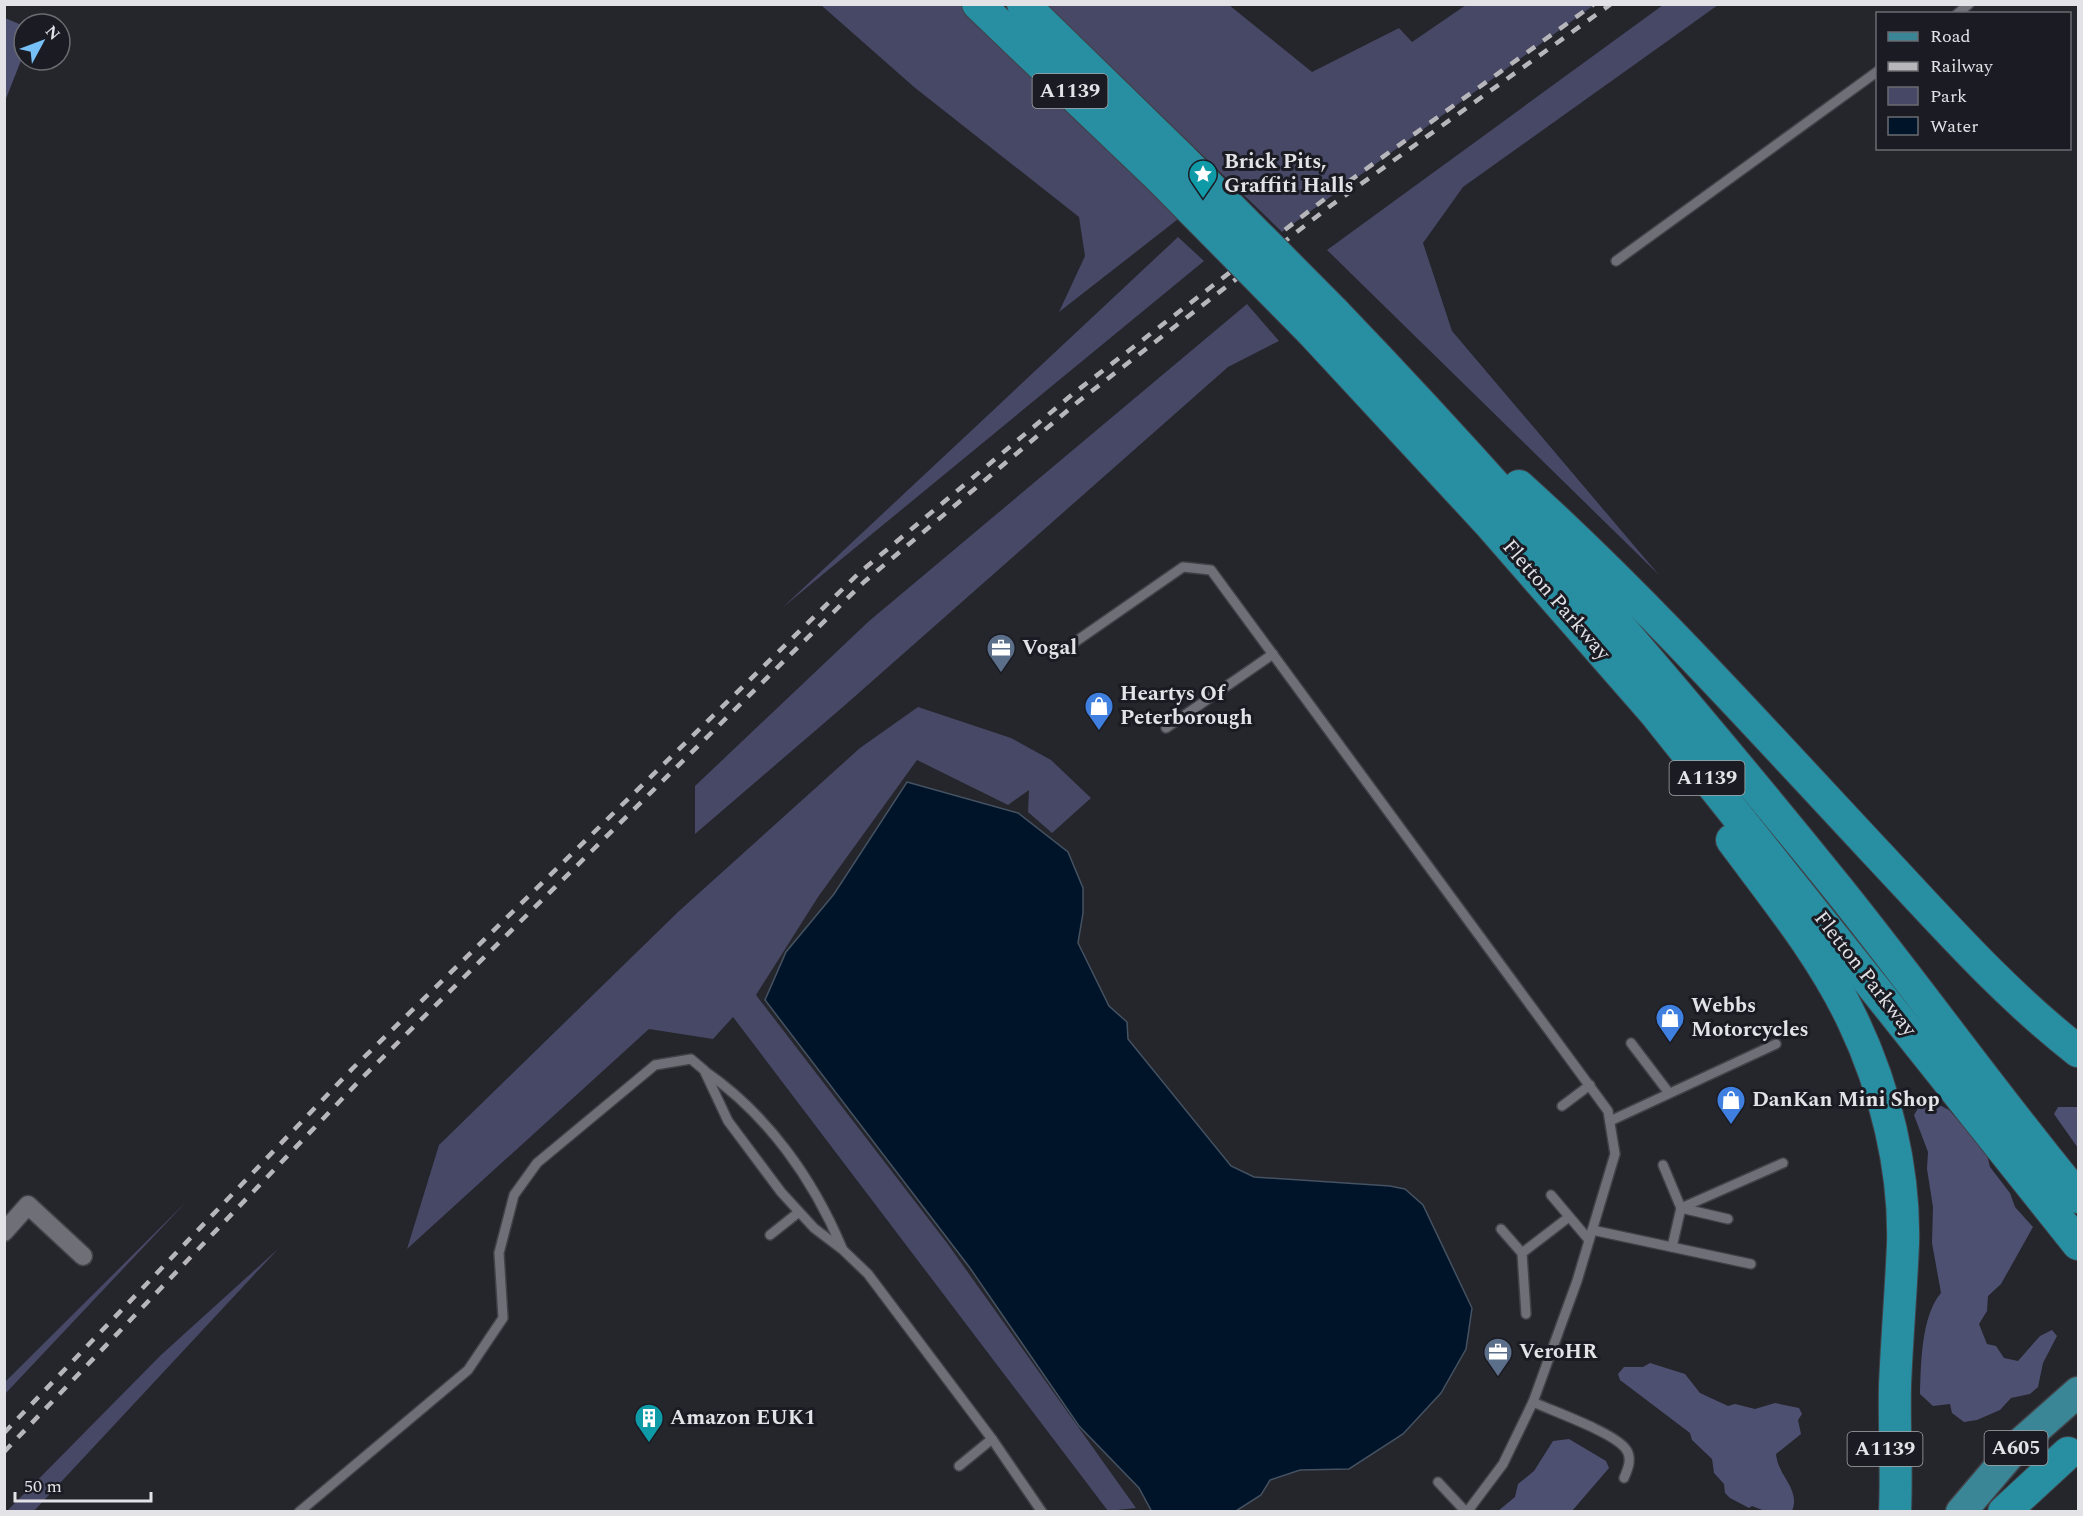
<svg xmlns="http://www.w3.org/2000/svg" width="2083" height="1516" font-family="Spectral,serif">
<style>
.green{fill:#464865}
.forest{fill:#4e5071}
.water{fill:#001429;stroke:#445262;stroke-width:1.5}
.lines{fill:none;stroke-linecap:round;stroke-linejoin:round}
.service-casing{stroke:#414147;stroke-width:12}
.minor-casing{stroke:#414147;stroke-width:21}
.primary-casing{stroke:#414147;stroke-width:33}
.trunk-casing{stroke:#414147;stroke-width:34}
.service{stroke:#6f6f78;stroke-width:9}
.minor{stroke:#6f6f78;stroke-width:18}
.primary{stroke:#3a8697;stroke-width:30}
.trunk{stroke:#288ea2;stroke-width:32}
.rail{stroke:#b6b6bb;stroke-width:4.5;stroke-dasharray:10 10;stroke-linecap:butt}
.trunk-bridge-casing{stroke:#414147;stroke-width:34;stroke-linecap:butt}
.trunk-bridge{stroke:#288ea2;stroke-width:32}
.labels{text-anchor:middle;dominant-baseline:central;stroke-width:6;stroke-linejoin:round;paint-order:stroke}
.shield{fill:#1b1c23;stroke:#a6a7ac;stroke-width:1.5}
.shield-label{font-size:20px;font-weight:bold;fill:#e2e2e7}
.poi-label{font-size:21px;font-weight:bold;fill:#e2e2e7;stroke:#1b1c23;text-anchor:start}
.street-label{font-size:21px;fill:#e2e2e7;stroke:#1b1c23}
</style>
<rect width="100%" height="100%" fill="#25252c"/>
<g class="green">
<path d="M 821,5 L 961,5 L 1182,216 L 1059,312 L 1085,256 L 1079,217 L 914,87 Z"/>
<path d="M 1047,5 L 1229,5 L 1312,72 L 1399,28 L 1412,42 L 1466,5 L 1594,5 L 1282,232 Z"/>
<path d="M 1663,5 L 1718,5 L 1463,187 L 1423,243 L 1452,331 L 1659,575 L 1327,250 Z"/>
<path d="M 1178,237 L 1204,261 L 782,608 Z"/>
<path d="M 1247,304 L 1279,341 L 1228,367 L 844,706 L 695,834 L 695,786 L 868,622 Z"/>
<path d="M 918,707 L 1011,738 L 1051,760 L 1091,798 L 1052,833 L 1028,812 L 1029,790 L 1008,805 L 917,760 L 818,897 L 756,995 L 947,1243 L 1136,1508 L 1108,1511 L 733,1017 L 713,1039 L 649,1029 L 407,1249 L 439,1145 L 678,912 L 860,748 Z"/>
<path d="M 187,1201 L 5,1394 L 5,1382 Z"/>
<path d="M 279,1248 L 34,1511 L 7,1511 L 161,1355 Z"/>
</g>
<g class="forest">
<path d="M 5,18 L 24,26 L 24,53 L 5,101 Z"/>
<path d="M 1928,1099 L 1949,1110 L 1986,1151 L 1990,1167 L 2010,1193 L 2015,1207 L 2033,1227 L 2001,1284 L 1988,1296 L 1987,1311 L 1979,1324 L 1987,1344 L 1996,1346 L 2004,1358 L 2018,1361 L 2040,1336 L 2052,1330 L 2057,1336 L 2043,1363 L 2038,1387 L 2030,1394 L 2011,1398 L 2000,1410 L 1977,1420 L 1964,1422 L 1952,1413 L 1950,1404 L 1933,1406 L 1920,1394 C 1921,1365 1921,1316 1941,1293 L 1932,1243 L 1933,1207 L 1927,1169 L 1928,1152 L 1914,1115 L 1920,1105 Z"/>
<path d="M 2058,1107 L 2078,1107 L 2078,1148 L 2054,1114 Z"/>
<path d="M 1650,1363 L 1685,1374 L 1700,1393 L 1728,1406 L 1735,1404 L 1755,1409 L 1775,1403 L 1799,1408 L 1802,1414 L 1798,1420 L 1801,1434 L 1776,1454 C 1778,1477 1801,1489 1792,1511 L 1765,1511 L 1752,1506 L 1749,1508 L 1730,1498 L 1725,1493 L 1724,1484 L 1714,1473 L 1712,1459 L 1692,1440 L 1690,1433 L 1620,1380 L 1618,1374 L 1624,1367 L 1643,1367 Z"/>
<path d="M 1569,1439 L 1606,1461 L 1609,1468 L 1572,1511 L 1498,1511 L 1515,1497 L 1518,1484 L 1534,1471 L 1553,1441 Z"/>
</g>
<path class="water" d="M 907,782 L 1018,813 L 1068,852 L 1083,888 L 1083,913 L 1078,943 L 1109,1006 L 1127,1022 L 1128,1039 L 1231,1166 L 1254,1177 L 1390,1186 L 1405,1189 L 1423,1205 L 1472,1308 L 1466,1349 L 1441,1393 L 1403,1434 L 1349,1469 L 1300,1470 L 1270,1480 L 1261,1495 L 1236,1511 L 1152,1512 L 1139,1488 L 1079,1426 L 970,1268 L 765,1000 L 786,952 L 834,894 Z"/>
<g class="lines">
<g class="service-casing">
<g id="service">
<path d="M 1957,14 L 1969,4"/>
<path d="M 1616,261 L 1878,71"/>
<path d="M 1075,642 L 1183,567 L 1211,570 L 1608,1111 L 1615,1154 L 1577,1281 L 1533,1402 L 1503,1464 L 1467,1512"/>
<path d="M 1166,728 L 1273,654"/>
<path d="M 1631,1043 L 1669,1093"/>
<path d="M 706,1072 C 768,1115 813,1179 842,1248"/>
<path d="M 1562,1106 L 1590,1085"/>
<path d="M 1610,1121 L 1776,1044"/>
<path d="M 1663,1165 L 1681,1208 L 1672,1247"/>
<path d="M 1551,1195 L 1589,1240"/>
<path d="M 1681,1208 L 1783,1163"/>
<path d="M 1681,1208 L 1728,1219"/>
<path d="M 1501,1229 L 1522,1253 L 1526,1314"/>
<path d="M 1592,1230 L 1751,1264"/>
<path d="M 770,1235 L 799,1212"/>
<path d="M 1522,1253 L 1569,1217"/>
<path d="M 1533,1402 C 1555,1412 1612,1432 1625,1448 C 1633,1457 1628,1469 1624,1478"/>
<path d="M 959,1466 L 992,1439"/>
<path d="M 1438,1482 L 1466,1512"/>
<path d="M 299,1512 L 468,1370 L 503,1318 L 499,1253 L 514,1195 L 537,1163 L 655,1065 L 691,1059 L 704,1070 L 728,1121 L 781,1192 L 814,1228 L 843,1250 L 868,1274 L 992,1439 L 1042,1512"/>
</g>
</g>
<g class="minor-casing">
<path id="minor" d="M 4,1232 L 28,1205 L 83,1256"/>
</g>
<g class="primary-casing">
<path id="primary" d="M 1961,1512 L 2017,1446 L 2078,1392"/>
</g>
<g class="trunk-casing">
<g id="trunk">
<path d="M 978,4 L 1161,179"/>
<path d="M 1023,4 L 1182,159"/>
<path d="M 1335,313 C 1512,497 1679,692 1839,890 C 1920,991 1996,1098 2078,1197"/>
<path d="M 1312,332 L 1489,523 L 1655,713 L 2078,1244"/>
<path d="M 1519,486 C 1643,598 1757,725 1871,847 C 1937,917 2002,992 2078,1051"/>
<path d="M 1732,840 C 1775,898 1822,955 1853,1021 C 1885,1088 1905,1169 1903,1244 C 1901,1291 1897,1338 1895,1385 C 1894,1427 1897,1469 1895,1512"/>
<path d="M 2004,1512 L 2068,1453"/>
</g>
</g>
<use href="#service" class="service"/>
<use href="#minor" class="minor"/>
<use href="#primary" class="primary"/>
<use href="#trunk" class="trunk"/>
<g class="rail">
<path d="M 4,1433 L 353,1068 L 859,573 L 1074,393 L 1326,198 L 1594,4"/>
<path d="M 4,1452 L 363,1077 L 864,582 L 1079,401 L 1329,207 L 1611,4"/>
</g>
<g class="trunk-bridge-casing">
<g id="trunk-bridge">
<path d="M 1182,159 L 1335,313"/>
<path d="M 1161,179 L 1312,332"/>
</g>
</g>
<use href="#trunk-bridge" class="trunk-bridge"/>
</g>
<defs>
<g id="sight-pin" transform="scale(1.5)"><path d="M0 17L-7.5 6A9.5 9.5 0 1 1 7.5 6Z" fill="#0f9aa8" stroke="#1b1c23"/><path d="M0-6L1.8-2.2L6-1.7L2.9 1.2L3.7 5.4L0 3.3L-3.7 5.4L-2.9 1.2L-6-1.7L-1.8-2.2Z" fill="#fff"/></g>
<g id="office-pin" transform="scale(1.5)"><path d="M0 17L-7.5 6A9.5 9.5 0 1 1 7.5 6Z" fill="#5c6f8a" stroke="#1b1c23"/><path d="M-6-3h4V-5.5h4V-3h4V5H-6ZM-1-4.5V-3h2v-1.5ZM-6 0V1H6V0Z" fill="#fff"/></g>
<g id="shop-pin" transform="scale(1.5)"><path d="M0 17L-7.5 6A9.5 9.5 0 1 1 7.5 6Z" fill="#3f7fe0" stroke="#1b1c23"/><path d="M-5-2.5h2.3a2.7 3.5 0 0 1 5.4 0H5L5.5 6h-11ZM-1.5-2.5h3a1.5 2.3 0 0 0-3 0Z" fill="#fff"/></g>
<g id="building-pin" transform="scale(1.5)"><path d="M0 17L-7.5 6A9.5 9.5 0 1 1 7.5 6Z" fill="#0f9aa8" stroke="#1b1c23"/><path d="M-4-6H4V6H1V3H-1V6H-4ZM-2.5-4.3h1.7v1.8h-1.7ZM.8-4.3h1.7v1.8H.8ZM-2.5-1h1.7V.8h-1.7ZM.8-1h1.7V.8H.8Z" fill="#fff"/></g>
</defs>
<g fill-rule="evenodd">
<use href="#sight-pin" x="1203" y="174"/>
<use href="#office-pin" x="1001" y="648"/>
<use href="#shop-pin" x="1099" y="706"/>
<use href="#shop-pin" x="1670" y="1018"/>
<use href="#shop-pin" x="1731" y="1100"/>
<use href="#office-pin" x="1498" y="1352"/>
<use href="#building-pin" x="649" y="1418"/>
</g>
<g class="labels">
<g class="shield">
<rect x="1032.5" y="74" width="75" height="34" rx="4.5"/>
<rect x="1669.5" y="761" width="75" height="34" rx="4.5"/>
<rect x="1984.5" y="1431" width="63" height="34" rx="4.5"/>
<rect x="1847.5" y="1432" width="75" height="34" rx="4.5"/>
</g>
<g class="shield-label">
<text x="1070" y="91">A1139</text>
<text x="1707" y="778">A1139</text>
<text x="2016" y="1448">A605</text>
<text x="1885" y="1449">A1139</text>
</g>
<g class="poi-label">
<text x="1224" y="162">Brick Pits,<tspan x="1224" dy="24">Graffiti Halls</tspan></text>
<text x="1022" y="648">Vogal</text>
<text x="1120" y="694">Heartys Of<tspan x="1120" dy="24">Peterborough</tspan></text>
<text x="1691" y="1006">Webbs<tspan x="1691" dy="24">Motorcycles</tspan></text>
<text x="1752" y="1100">DanKan Mini Shop</text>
<text x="1519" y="1352">VeroHR</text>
<text x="670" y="1418">Amazon EUK1</text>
</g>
<g class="street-label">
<text transform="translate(1556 600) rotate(49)">Fletton Parkway</text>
<text transform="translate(1865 974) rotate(52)">Fletton Parkway</text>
</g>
</g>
<rect width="2083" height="1516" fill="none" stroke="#e2e2e7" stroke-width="12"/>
<rect x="1876" y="12" width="195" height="138" fill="#1b1c23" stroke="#6b6b71" stroke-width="1.5"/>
<rect x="1888" y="32" width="30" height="9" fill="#3a8697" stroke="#6b6b71" stroke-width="1.5"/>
<text x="1930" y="42" font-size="18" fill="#e2e2e7">Road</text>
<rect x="1888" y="62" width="30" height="9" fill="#b6b6bb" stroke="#6b6b71" stroke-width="1.5"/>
<text x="1930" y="72" font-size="18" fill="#e2e2e7">Railway</text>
<rect x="1888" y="87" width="30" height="18" fill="#464865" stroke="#6b6b71" stroke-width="1.5"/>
<text x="1930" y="102" font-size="18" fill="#e2e2e7">Park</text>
<rect x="1888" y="117" width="30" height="18" fill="#001429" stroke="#6b6b71" stroke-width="1.5"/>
<text x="1930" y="132" font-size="18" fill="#e2e2e7">Water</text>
<g transform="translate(42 42) rotate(49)"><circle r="28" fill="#1b1c23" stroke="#6b6b71" stroke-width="1.5"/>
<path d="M0-4.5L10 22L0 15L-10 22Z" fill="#77c0f7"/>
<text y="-9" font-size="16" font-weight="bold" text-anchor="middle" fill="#e2e2e7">N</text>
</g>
<path d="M15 1492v9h136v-9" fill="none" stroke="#e2e2e7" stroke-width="3"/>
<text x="24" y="1492" font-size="18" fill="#e2e2e7" stroke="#1b1c23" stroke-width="4.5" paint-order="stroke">50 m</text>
</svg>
